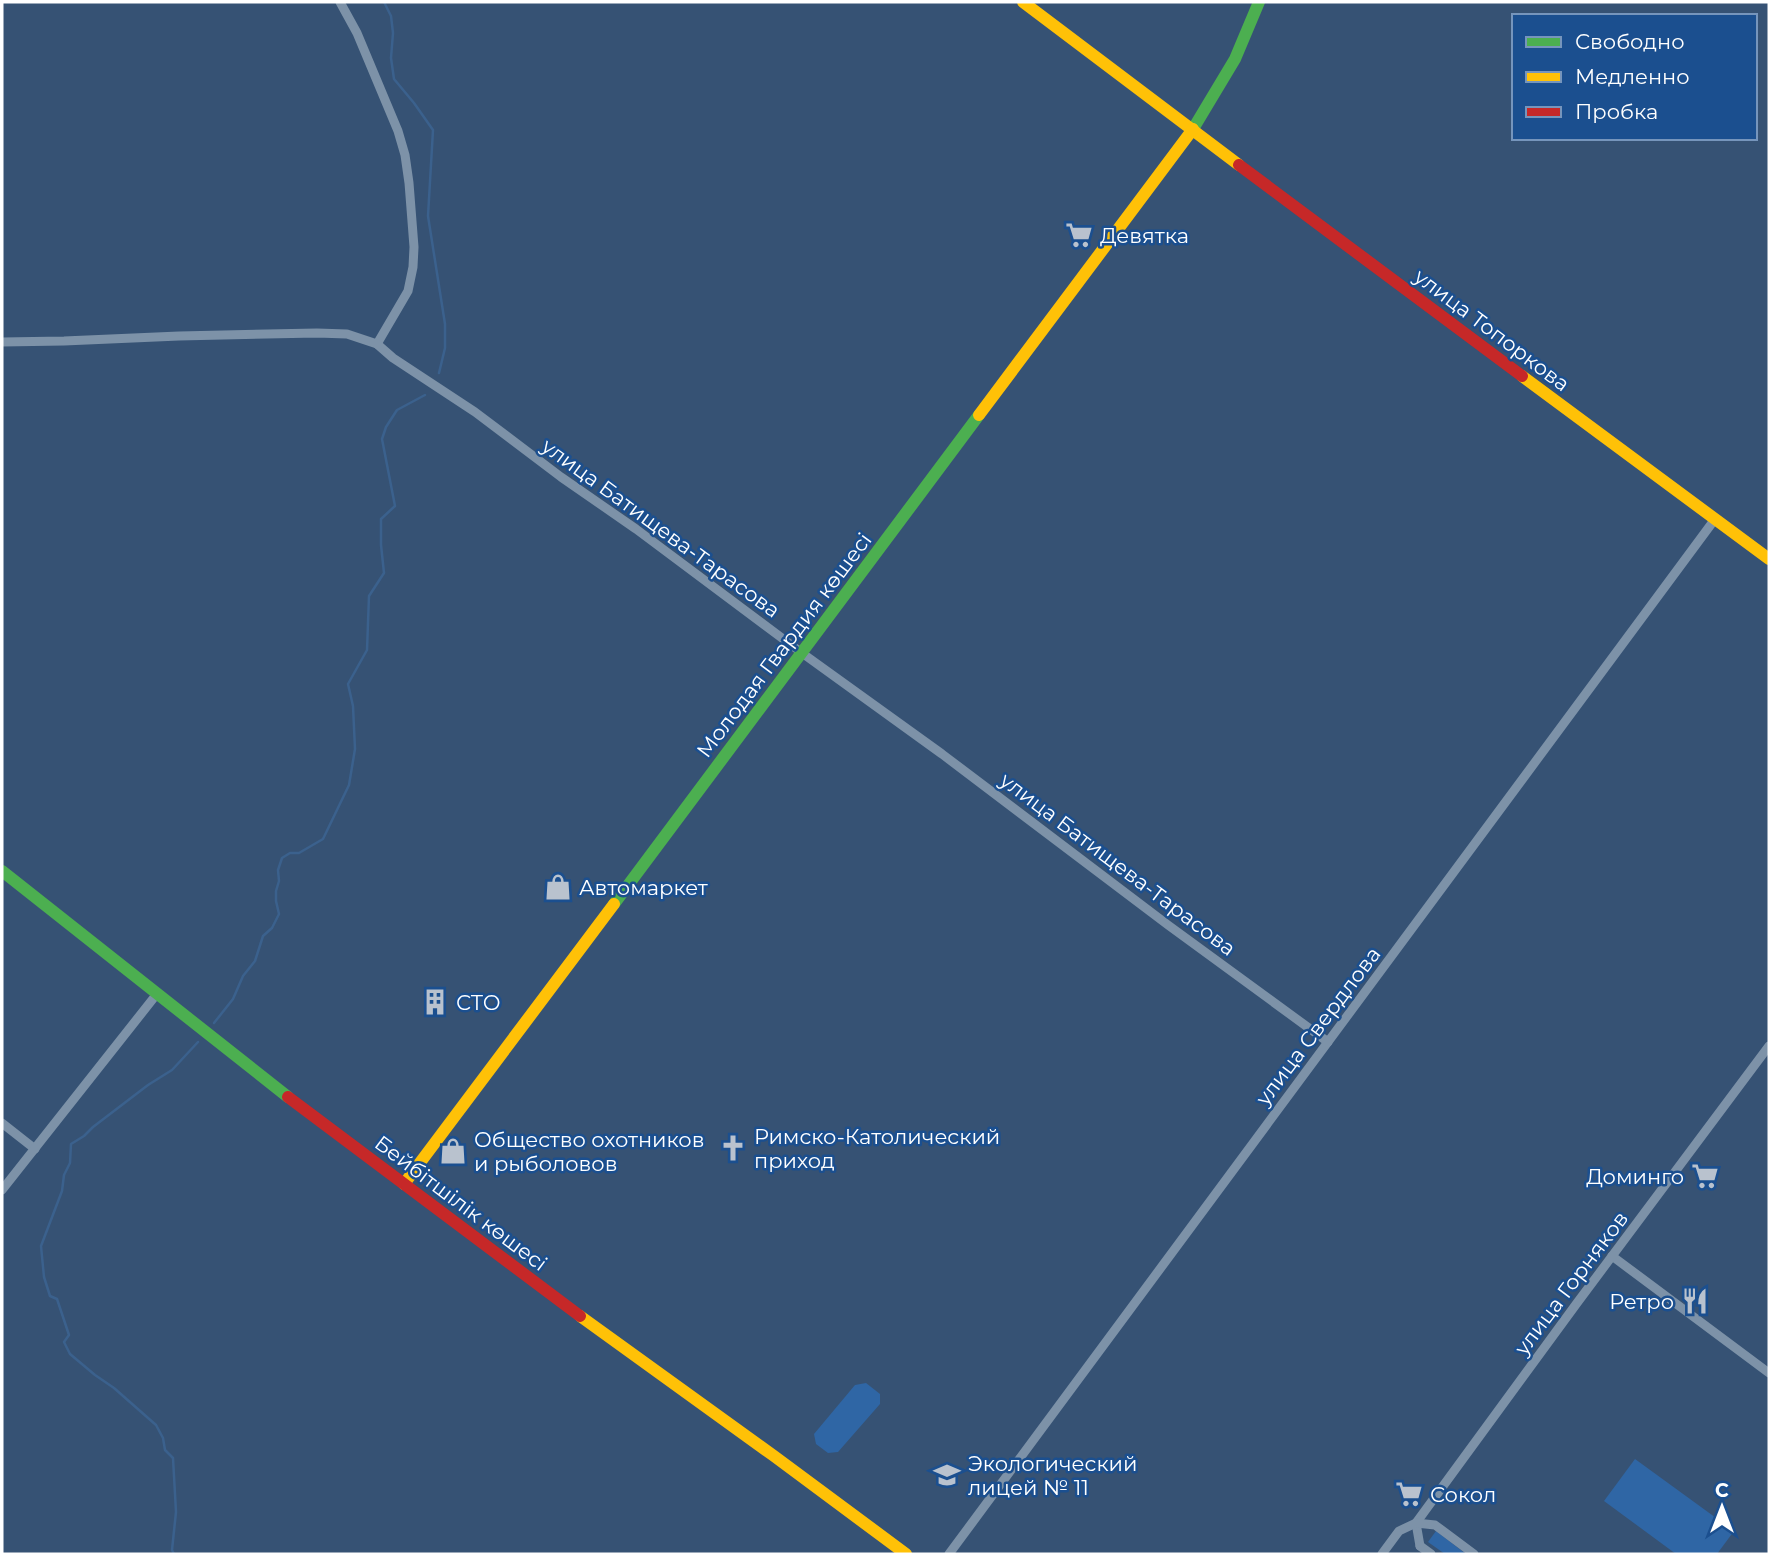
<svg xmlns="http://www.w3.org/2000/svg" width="1771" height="1556" font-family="Montserrat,sans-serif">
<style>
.green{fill:#2f66a5}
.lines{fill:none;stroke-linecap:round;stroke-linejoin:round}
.stream{stroke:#3b618d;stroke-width:2.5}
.street{stroke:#7d92a8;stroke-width:9}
.fast{stroke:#4caf50;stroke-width:12}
.slow{stroke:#ffc107;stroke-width:12}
.jam{stroke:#c62828;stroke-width:12}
.labels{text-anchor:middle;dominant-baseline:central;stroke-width:5;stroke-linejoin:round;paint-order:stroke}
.poi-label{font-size:21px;fill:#fff;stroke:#1b4f8f;text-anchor:start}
.street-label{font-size:21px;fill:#fff;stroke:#1b4f8f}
</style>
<rect width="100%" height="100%" fill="#365274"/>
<g class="green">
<path d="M 866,1383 L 880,1394 L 880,1404 L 838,1452 L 828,1453 L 816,1444 L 814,1434 L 855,1385 Z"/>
<path d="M 1635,1459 L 1734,1531 L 1717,1554 L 1676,1554 L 1604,1501 Z"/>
<path d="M 1436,1531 L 1466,1554 L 1445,1554 L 1428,1542 Z"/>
</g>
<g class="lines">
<g class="stream">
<path d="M 384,2 L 391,16 L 393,33 L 391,58 L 394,79 L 414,103 L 433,130 L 428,216 L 445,324 L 445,348 L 439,373"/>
<path d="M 214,1023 L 233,999 L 243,976 L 255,961 L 263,936 L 272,928 L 279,914 L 276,901 L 276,891 L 279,881 L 278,870 L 282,858 L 290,853 L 299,853 L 323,839 L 349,785 L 355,749 L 353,706 L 348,684 L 367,650 L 369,596 L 384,573 L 381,545 L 381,519 L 395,506 L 382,439 L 386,427 L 397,410 L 425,395"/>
<path d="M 174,1554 L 172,1550 L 176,1512 L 173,1458 L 165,1450 L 163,1438 L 156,1425 L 114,1388 L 95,1375 L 70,1354 L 64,1342 L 69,1335 L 57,1299 L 50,1296 L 44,1277 L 41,1246 L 62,1191 L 64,1175 L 70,1163 L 71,1144 L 84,1136 L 93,1127 L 148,1085 L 172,1070 L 198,1042"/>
</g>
<g class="street">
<path d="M 340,2 L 357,33 L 398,131 L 405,155 L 409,183 L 414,247 L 413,267 L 408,291 L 377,344"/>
<path d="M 2,342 L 64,341 L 179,336 L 317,333 L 347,334 L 377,344 L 393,358 L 475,412 L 561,477 L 636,529 L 802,653 L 942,754 L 1168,925 L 1328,1042"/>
<path d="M 2,1123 L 35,1149"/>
<path d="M 2,1190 L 156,995"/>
<path d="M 1612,1256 L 1769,1373"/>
<path d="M 1420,1546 L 1416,1523 L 1577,1303 L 1769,1046"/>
<path d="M 1420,1546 L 1431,1554"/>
<path d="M 949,1554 L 1715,519"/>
<path d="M 1382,1554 L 1399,1531 L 1416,1523 L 1435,1525 L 1474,1554"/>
</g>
<g class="fast">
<path d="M 1193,129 L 1235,59 L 1259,2"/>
<path d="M 2,871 L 288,1097"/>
<path d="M 614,904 L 979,415"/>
</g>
<g class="slow">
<path d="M 1023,2 L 1239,165"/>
<path d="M 1522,376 L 1769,559"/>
<path d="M 979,415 L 1193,129"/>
<path d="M 404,1184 L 614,904"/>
<path d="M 580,1316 L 774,1456 L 906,1554"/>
</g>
<g class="jam">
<path d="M 1239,165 L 1522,376"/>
<path d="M 288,1097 L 580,1316"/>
</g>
</g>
<defs>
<g id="supermarket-bare" transform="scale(2.1)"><path d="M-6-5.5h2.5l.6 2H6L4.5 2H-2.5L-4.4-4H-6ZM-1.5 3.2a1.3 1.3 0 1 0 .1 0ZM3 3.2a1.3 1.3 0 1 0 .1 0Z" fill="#b9c2ce" stroke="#1b4f8f" stroke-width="2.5" paint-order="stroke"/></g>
<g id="shop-bare" transform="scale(2.1)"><path d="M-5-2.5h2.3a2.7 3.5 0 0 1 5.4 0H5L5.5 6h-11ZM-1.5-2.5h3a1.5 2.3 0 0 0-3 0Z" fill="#b9c2ce" stroke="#1b4f8f" stroke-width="2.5" paint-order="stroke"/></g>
<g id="building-bare" transform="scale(2.1)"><path d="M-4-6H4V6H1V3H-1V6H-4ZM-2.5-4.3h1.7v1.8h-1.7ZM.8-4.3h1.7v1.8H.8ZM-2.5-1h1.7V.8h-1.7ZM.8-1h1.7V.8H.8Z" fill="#b9c2ce" stroke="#1b4f8f" stroke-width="2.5" paint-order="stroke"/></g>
<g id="church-bare" transform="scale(2.1)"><path d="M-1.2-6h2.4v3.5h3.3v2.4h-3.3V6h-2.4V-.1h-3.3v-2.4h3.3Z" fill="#b9c2ce" stroke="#1b4f8f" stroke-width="2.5" paint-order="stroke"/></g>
<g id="restaurant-bare" transform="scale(2.1)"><path d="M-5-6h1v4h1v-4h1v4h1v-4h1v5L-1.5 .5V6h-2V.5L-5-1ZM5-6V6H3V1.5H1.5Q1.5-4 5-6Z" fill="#b9c2ce" stroke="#1b4f8f" stroke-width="2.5" paint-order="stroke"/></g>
<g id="school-bare" transform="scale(2.1)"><path d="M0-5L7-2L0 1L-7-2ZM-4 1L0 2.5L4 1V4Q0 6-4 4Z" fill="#b9c2ce" stroke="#1b4f8f" stroke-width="2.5" paint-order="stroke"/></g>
</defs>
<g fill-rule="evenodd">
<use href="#supermarket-bare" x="1079" y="235"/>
<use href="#shop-bare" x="558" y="887"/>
<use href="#building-bare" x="435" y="1002"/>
<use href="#church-bare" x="733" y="1148"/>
<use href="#shop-bare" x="453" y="1151"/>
<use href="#supermarket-bare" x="1705" y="1176"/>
<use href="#restaurant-bare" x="1695" y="1301"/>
<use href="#school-bare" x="947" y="1475"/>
<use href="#supermarket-bare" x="1409" y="1494"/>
</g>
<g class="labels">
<g class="poi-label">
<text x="1100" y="235">Девятка</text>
<text x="579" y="887">Автомаркет</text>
<text x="456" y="1002">СТО</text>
<text x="754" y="1136">Римско-Католический<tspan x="754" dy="24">приход</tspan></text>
<text x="474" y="1139">Общество охотников<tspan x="474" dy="24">и рыболовов</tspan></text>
<text x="1684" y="1176" text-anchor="end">Доминго</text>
<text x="1674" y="1301" text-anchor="end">Ретро</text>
<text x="968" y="1463">Экологический<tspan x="968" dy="24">лицей № 11</tspan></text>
<text x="1430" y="1494">Сокол</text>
</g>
<g class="street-label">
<text transform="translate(1492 330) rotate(37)">улица Топоркова</text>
<text transform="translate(661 528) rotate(36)">улица Батищева-Тарасова</text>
<text transform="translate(784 645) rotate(-53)">Молодая Гвардия көшесі</text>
<text transform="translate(1118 864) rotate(37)">улица Батищева-Тарасова</text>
<text transform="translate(1318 1026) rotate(-53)">улица Свердлова</text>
<text transform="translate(461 1203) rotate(37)">Бейбітшілік көшесі</text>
<text transform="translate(1571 1283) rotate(-53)">улица Горняков</text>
</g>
</g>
<rect width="1771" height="1556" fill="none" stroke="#ffffff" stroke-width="7"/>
<rect x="1512" y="14" width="245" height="126" fill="#1b4f8f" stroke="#7695bc" stroke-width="2"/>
<rect x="1526" y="37" width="35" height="10" fill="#4caf50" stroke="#7695bc" stroke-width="2"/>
<text x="1575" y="49" font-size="21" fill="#ffffff">Свободно</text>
<rect x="1526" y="72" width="35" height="10" fill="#ffc107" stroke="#7695bc" stroke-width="2"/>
<text x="1575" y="84" font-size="21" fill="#ffffff">Медленно</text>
<rect x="1526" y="107" width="35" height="10" fill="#c62828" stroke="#7695bc" stroke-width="2"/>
<text x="1575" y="119" font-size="21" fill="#ffffff">Пробка</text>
<g transform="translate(1722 1507)" stroke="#1b4f8f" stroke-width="5" paint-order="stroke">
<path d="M0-5L12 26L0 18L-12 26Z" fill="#ffffff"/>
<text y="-10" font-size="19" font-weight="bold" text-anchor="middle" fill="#ffffff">С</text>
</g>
</svg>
